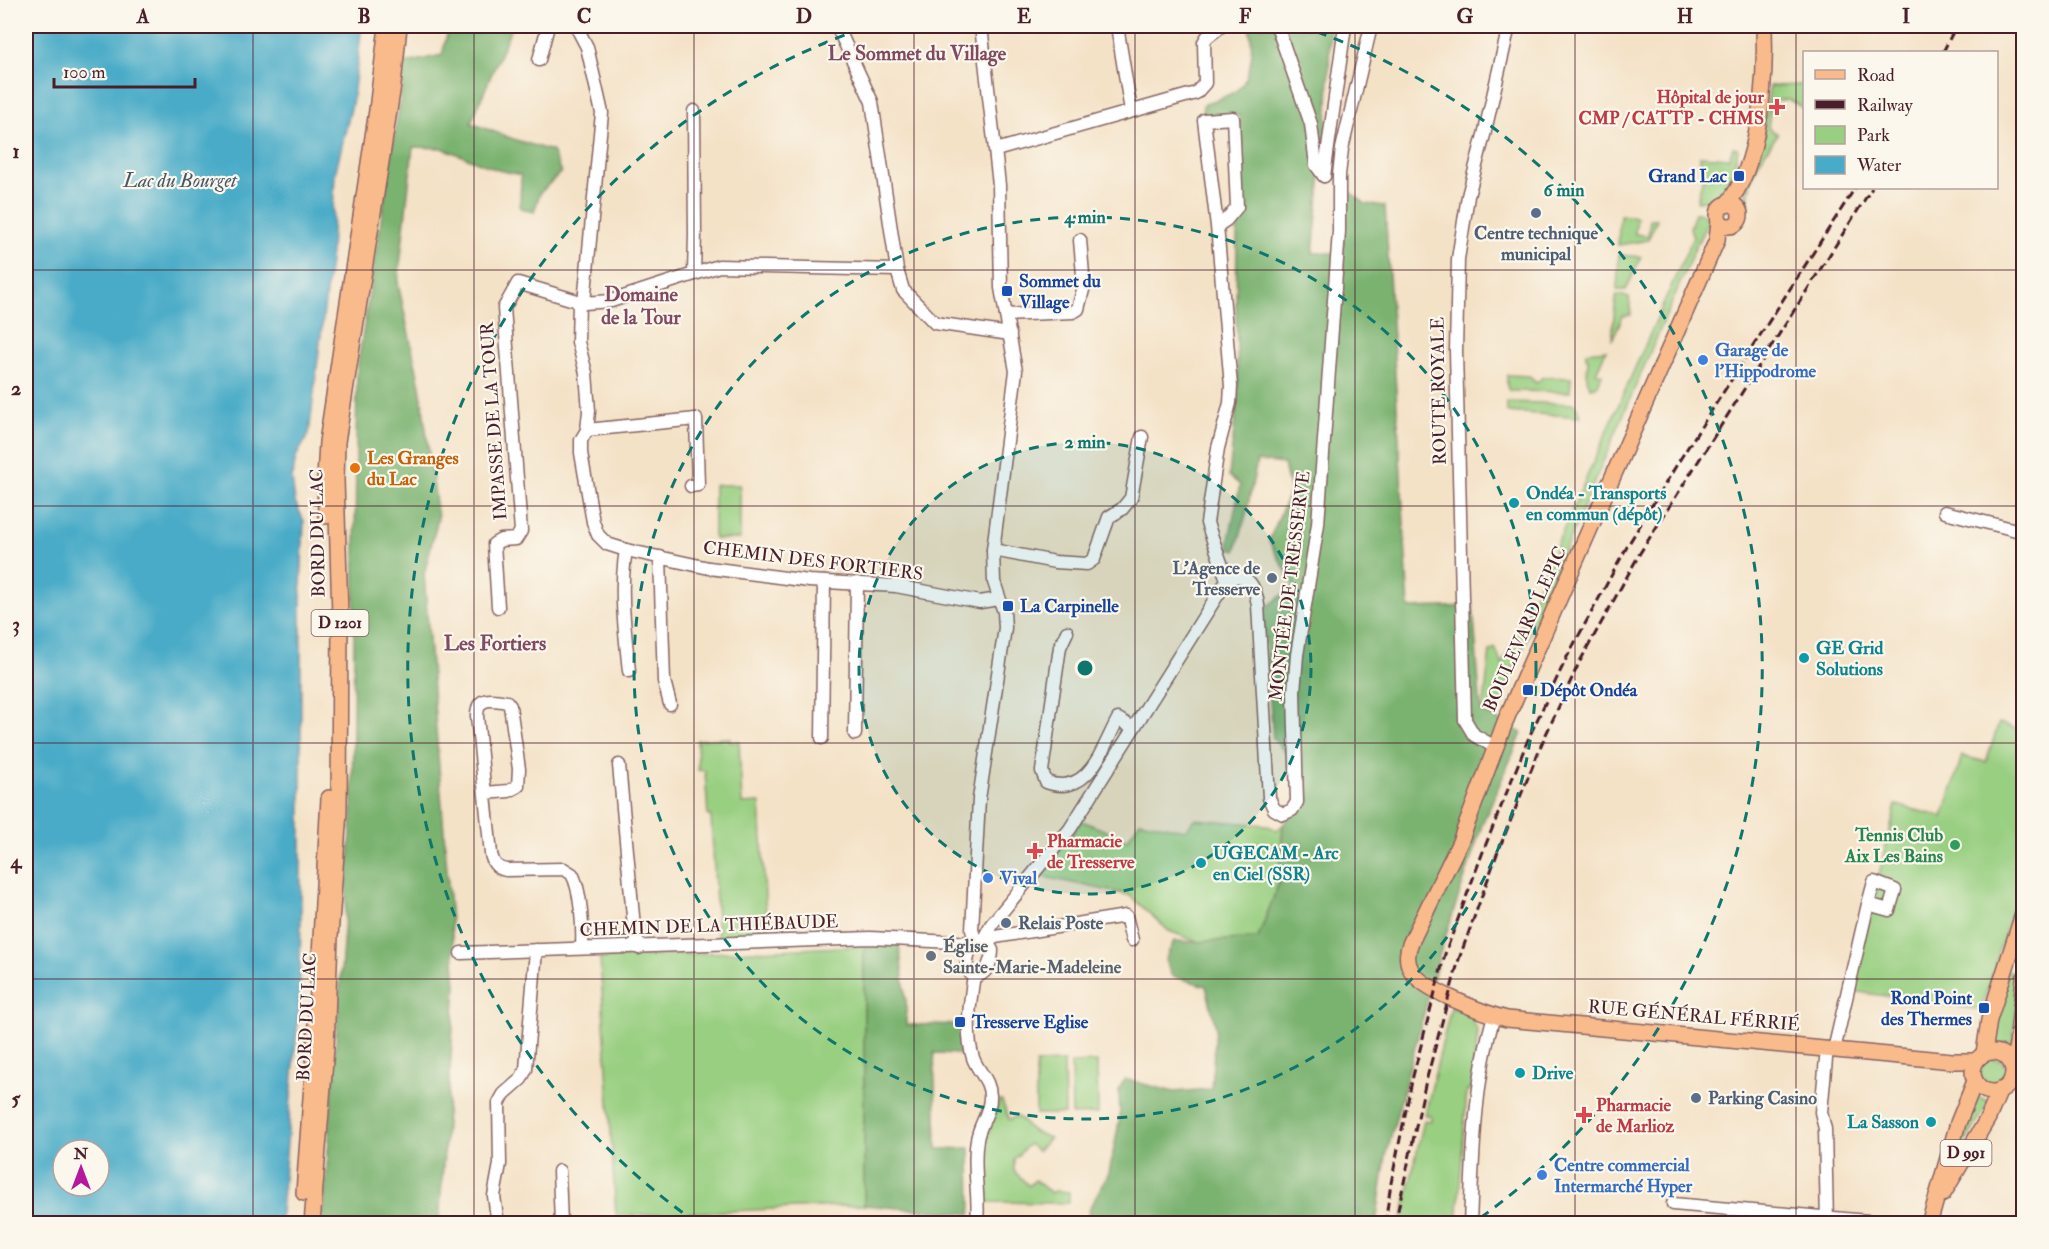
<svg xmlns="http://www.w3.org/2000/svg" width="2049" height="1249" font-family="'IM FELL Double Pica',serif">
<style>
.green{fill:#99cf81;stroke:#727756;stroke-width:1.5}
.forest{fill:#7ab26f;stroke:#62684d;stroke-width:1.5}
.water{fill:#48abc7;stroke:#496579;stroke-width:1.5;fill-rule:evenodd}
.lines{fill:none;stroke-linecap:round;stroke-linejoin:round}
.minor-casing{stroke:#866362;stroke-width:15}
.major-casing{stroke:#866362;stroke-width:18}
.minor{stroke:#fff;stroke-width:12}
.major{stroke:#fabb8c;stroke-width:15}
.rail{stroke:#4a1f2b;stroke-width:3;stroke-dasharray:9 4.5;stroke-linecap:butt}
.grid{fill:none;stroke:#4a1f2b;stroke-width:1.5;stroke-opacity:0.55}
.ring{fill:none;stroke:#0f766e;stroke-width:3;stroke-dasharray:10 8}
.health-dot{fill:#e0444e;stroke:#fbf7ec;stroke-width:2}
.transit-dot{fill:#1a4fb4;stroke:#fbf7ec;stroke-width:2}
.service-dot{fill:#5c6f8a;stroke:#fbf7ec;stroke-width:2}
.shop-dot{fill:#3f7fe0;stroke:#fbf7ec;stroke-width:2}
.food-dot{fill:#e8710a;stroke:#fbf7ec;stroke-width:2}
.culture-dot{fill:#0f9aa8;stroke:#fbf7ec;stroke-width:2}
.leisure-dot{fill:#2e9e5b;stroke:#fbf7ec;stroke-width:2}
.worship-dot{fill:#6b7280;stroke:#fbf7ec;stroke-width:2}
.labels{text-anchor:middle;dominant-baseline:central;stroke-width:4.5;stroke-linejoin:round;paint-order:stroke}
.shield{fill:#fbf7ec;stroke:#7f6065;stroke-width:1.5}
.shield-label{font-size:16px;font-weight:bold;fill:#4a1f2b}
.health-label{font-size:18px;font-weight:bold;fill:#be3a42;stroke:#fbf7ec;text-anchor:start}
.transit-label{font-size:18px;font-weight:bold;fill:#164399;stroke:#fbf7ec;text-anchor:start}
.service-label{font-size:18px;font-weight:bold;fill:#4e5e75;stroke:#fbf7ec;text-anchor:start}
.shop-label{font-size:18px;font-weight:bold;fill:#366cbe;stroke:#fbf7ec;text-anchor:start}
.street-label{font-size:18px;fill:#4a1f2b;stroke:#fbf7ec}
.food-label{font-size:18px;font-weight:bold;fill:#c56008;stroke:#fbf7ec;text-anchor:start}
.culture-label{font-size:18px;font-weight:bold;fill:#0d838f;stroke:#fbf7ec;text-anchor:start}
.leisure-label{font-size:18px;font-weight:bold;fill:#27864d;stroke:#fbf7ec;text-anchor:end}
.worship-label{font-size:18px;font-weight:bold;fill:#5b616d;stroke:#fbf7ec;text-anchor:start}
.neighbourhood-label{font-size:20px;font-weight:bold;fill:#814a62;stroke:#fbf7ec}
.water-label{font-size:20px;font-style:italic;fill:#495769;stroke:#fbf7ec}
.quarter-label{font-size:21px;font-weight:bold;fill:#814a62;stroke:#fbf7ec}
.centre{fill:#0f766e;stroke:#fbf7ec;stroke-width:3}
.ring-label{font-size:18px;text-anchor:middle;font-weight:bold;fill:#0f766e;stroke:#fbf7ec;stroke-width:4.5;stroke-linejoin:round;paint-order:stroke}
.neatline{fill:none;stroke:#4a1f2b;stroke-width:2}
.grid-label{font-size:20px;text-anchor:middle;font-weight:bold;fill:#4a1f2b}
</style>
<rect width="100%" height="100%" fill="#fbf7ec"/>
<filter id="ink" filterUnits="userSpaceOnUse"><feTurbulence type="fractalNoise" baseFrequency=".0167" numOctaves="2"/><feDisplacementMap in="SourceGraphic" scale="12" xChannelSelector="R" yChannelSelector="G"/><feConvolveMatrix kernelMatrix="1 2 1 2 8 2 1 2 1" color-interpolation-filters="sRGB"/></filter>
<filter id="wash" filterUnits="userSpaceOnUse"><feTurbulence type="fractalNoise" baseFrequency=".008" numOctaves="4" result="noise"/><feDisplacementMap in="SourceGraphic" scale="24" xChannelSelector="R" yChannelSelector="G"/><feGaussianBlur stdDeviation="1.35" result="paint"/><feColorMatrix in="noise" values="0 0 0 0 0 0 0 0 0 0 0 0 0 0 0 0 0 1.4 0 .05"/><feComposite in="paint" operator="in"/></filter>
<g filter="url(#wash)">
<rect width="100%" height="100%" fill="#f4e2c7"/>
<g class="green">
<path d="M 1804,85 L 1804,109 L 1788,99 L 1771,102 L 1768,128 L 1778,134 C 1762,156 1746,178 1749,206 L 1746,208 L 1744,204 L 1748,179 L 1760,150 L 1764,134 L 1763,125 L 1770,86 Z"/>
<path d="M 1733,147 L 1738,148 L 1732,177 L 1713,199 L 1697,201 L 1706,164 L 1700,163 L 1700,156 L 1729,158 Z"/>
<path d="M 1695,213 L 1700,213 L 1709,219 L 1696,246 L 1488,729 L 1477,718 L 1484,703 L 1490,651 L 1495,648 L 1502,664 L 1527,612 L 1693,237 L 1690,228 Z"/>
<path d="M 1620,215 L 1637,217 L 1635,234 L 1648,236 L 1650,219 L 1657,219 L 1648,240 L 1618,245 Z"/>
<path d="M 1619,255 L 1641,257 L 1626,290 L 1617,290 Z"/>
<path d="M 1616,295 L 1629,297 L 1631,315 L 1623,316 L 1612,340 Z"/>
<path d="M 1606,350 L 1596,373 L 1602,374 L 1598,385 L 1590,387 L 1587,379 L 1588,358 L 1586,357 L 1586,352 Z"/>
<path d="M 1507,375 L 1529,376 L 1536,383 L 1543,377 L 1571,378 L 1570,392 L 1510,391 L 1507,387 Z"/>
<path d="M 1507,402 L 1575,404 L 1581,417 L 1507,412 Z"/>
<rect x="714" y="485" width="26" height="54"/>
<path d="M 1999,723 L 2023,731 L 2023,874 L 1981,1010 L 1851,991 L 1896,805 L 1943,817 L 1962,756 L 1986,762 Z"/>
<path d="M 730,738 L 730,742 L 739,741 L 742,804 L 760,803 L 767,936 L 718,939 L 711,816 L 708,816 L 705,771 L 698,770 L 697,740 Z"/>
<path d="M 1195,819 L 1266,825 L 1277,830 L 1283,825 L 1279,883 L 1258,938 L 1198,942 L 1169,931 L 1129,895 L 1040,876 L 1082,821 L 1127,840 L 1140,821 L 1185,830 Z"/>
<path d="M 864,946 L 864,1205 L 616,1216 L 600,958 Z"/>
<path d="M 2007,971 L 2013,971 L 2021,975 L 2012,1049 L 1991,1044 Z"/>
<path d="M 1451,1007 L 1471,1017 L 1478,1032 L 1471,1090 L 1467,1090 L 1457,1223 L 1401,1223 L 1424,1120 L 1431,1121 L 1431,1116 L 1425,1115 Z"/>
<path d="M 1991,1058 L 2002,1061 L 2007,1068 L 2005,1078 L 1998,1084 L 1986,1084 L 1980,1075 L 1982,1064 Z"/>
<path d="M 1064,1062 L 1065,1114 L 1036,1114 L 1036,1063 Z"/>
<path d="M 1097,1062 L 1098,1114 L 1072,1115 L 1071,1063 Z"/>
<path d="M 1973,1094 L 1990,1102 L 1963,1146 L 1959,1145 Z"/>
<path d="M 999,1101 L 1002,1101 L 1009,1120 L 1017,1116 L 1032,1131 L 1050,1138 L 1037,1151 L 1029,1144 L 1014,1159 L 1014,1171 L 1029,1186 L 1035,1180 L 1051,1193 L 1055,1191 L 1069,1192 L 1069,1203 L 986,1202 L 985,1144 Z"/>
</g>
<g class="forest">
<path d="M 449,26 L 512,26 L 471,123 L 516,140 L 552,151 L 561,172 L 540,193 L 534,212 L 520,208 L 521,175 L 498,170 L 442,148 L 413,147 L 398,283 L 420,386 L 438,518 L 424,574 L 456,986 L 439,1223 L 323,1223 L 352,818 L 357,370 L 406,63 L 442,55 Z"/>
<path d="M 1249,26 L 1280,26 L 1282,29 L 1330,27 L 1328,108 L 1313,253 L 1343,253 L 1346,189 L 1366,204 L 1385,206 L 1409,608 L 1473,606 L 1481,712 L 1522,733 L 1483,822 L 1440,953 L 1386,1156 L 1376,1223 L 1085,1224 L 1092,1203 L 1109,1173 L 1120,1118 L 1119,1089 L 1125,1079 L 1174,1092 L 1211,1089 L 1216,1028 L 1206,986 L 1172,976 L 1165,960 L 1174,941 L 1198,942 L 1258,938 L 1279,883 L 1283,825 L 1290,815 L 1301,809 L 1303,783 L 1291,758 L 1273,739 L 1263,610 L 1294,586 L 1269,541 L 1290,491 L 1284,464 L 1257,461 L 1246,515 L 1236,550 L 1232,550 L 1228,544 L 1240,485 L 1229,476 L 1238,392 L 1236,306 L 1239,115 L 1204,117 L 1203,105 C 1214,100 1230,96 1238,89 C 1254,75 1253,44 1249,26 Z"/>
<path d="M 899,944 L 906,1001 L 906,1025 L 966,1024 L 966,1054 L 934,1053 L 937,1149 L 970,1148 L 971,1214 L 864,1205 L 864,946 Z"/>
</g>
<path class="water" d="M 26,26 L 362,26 L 352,104 L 335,174 L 331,252 L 309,434 L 296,457 L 292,478 L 295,502 L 304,521 L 301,587 L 301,918 L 299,1007 L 280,1223 L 26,1223 ZM 63,1150 L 99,1150 L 99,1186 L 63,1186 Z"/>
</g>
<g filter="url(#ink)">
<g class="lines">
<g class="minor-casing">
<g id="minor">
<path d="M 576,26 L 587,47 L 602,113 L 584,303"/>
<path d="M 837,26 L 872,102 L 897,270 L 903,290 L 935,323 L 1010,334"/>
<path d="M 1117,26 L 1131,111"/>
<path d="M 1277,26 L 1311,124 L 1316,165 L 1324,176"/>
<path d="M 539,60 L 548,26"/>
<path d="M 694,111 L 695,234 L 694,274"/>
<path d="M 996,150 L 1196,93 L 1205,83 L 1204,42 L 1207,37 L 1221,26"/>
<path d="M 1324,176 L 1345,26"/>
<path d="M 1217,226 L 1226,220 L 1237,207 L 1233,118 L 1204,120 L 1217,226 L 1231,386 L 1230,403 L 1218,448 L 1207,523 L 1227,580"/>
<path d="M 579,302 L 578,342 L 586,373 L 589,411 L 587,430 L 581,440 L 581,453 L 593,522 L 598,535 L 607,544 L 626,550 L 709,568 L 809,581 L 896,586 L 980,602 L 998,599"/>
<path d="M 1006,315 L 1073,312 L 1078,309 L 1084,286 L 1080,240"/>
<path d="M 587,430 L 696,419 L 698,485 L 691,486"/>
<path d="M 1945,512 L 2024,532"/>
<path d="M 626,550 C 619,590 625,632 629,671"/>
<path d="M 993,550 L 1055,562 L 1087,564 L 1094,559 L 1109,517 L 1122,509 L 1131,498 L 1142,437"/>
<path d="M 660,557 L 664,681 L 670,704"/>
<path d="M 498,607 L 494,544 L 501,540 L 516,539 L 521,531 L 504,308 L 518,283 L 584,303 L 611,301 L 719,266 L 897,270"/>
<path d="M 1067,632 L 1060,647 L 1042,771 L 1046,782 C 1089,798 1102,748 1118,719 L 1133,728"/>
<path d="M 855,734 L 857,583"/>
<path d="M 822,738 L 824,582"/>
<path d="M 1495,747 L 1474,735 L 1465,720 L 1456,351 L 1458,259 L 1468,196 L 1485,131 L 1509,26"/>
<path d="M 619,765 L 634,927 L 639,948"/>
<path d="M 485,793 L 509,791 L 518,786 L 519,769 L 510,706 L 507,702 C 492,699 477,696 477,716 L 491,854 C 493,863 496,868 506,870 L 564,869 L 572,874 C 581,890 583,928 582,947"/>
<path d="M 976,942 L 972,930 L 979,799 L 1005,628 L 1004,612 L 994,582 L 993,550 L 1016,371 L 1001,288 L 999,185 L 981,26"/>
<path d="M 976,942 L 987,943 L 992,950 C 992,959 988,972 979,975 L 971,974 L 966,967 L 969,951 Z"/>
<path d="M 982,942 L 991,925 L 1070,829 L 1222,588 C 1240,563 1255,583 1258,605 L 1269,798 L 1274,809 L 1283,814 L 1292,810 L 1297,802 L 1294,692 L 1297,655 L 1318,524 L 1339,231 L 1339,175 L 1342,149 L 1371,26"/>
<path d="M 987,943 L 995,937 L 1126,916 L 1132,940"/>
<path d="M 461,953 L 870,938 L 974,943"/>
<path d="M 974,975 C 970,1001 965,1033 973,1058 C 978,1072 990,1080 990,1096 C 991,1112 979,1124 977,1140 C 972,1167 980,1196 977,1224"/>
<path d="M 1827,1048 L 1821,1112 L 1825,1129 L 1827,1223"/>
<path d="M 1834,1050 L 1868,904 L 1889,910 L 1895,890 L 1874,882 L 1868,904"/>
<path d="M 559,1171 L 561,1224"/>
<path d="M 1673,1204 L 1902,1224"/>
<path d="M 498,1224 L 494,1196 L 500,1164 L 499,1103 L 504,1094 L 521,1079 L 526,1069 L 536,950"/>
<path d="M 1470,1224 C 1473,1155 1474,1082 1494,1016"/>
</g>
</g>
<g class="major-casing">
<g id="major">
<circle cx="1729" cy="215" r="11"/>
<path d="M 1726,205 C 1761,167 1766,75 1764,26"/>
<path d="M 1719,220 L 1717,240 L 1507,717 L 1460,842 L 1411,942 C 1407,951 1406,961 1411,970 C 1420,989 1486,1014 1507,1019 L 1952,1061 L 1975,1061"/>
<path d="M 326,516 L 325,479 L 327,442 L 377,110 L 387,26"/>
<circle cx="1993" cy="1072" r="20"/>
<path d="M 1984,1053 L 1989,1020 L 2024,911"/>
<path d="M 2012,1065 L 2017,1045 L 2024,979"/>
<path d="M 304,1193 L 315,1043 L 329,798"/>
<path d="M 1943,1194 L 1988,1118 L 2000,1090"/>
<path d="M 312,1224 L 326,1048 L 330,937 L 339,811 L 340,616 L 336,479 L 337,442 L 393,85 L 399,26"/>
<path d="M 1929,1224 L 1958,1123 L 1975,1081"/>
</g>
</g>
<use href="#minor" class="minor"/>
<use href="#major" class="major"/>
<g class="rail">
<path d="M 1943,52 L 1956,26"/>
<path d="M 1385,1224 L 1391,1183 L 1413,1076 L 1445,954 L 1484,849 L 1529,737 L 1567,657 L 1628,545 L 1679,461 L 1855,188"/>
<path d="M 1395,1224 L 1425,1085 L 1459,959 L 1497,854 L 1542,743 L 1579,663 L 1640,553 L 1872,188"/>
</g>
</g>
</g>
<path class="grid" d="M 253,26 L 253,1224M 474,26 L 474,1224M 694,26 L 694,1224M 914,26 L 914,1224M 1135,26 L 1135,1224M 1355,26 L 1355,1224M 1575,26 L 1575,1224M 1796,26 L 1796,1224M 26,270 L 2024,270M 26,506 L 2024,506M 26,743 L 2024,743M 26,979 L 2024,979"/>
<circle cx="1085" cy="668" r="226" fill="#0f766e" fill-opacity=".12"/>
<g class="ring">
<circle cx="1085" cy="668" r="226"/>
<circle cx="1085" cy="668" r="451"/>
<path d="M697 1223A677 677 0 0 1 870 26M1300 26A677 677 0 0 1 1473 1223"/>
</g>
<g class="health-dot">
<path d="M1774 98h6v6h6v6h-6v6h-6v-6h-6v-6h6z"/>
<path d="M1032 842h6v6h6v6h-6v6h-6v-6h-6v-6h6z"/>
<path d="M1581 1106h6v6h6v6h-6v6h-6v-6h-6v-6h6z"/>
</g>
<g class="transit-dot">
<rect x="1733" y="170" width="12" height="12" rx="3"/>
<rect x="1001" y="285" width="12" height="12" rx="3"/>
<rect x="1002" y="600" width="12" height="12" rx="3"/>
<rect x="1522" y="684" width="12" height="12" rx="3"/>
<rect x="1978" y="1002" width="12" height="12" rx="3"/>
<rect x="954" y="1016" width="12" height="12" rx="3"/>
</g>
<g class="service-dot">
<circle cx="1536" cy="213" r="6"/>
<circle cx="1272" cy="578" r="6"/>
<circle cx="1006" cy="923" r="6"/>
<circle cx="1696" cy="1098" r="6"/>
</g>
<g class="shop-dot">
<circle cx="1703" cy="360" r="6"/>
<circle cx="988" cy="878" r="6"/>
<circle cx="1542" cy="1175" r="6"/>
</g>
<circle class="food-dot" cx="355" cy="468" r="6"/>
<g class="culture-dot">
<circle cx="1514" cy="503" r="6"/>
<circle cx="1804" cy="658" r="6"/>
<circle cx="1201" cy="863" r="6"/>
<circle cx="1520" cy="1073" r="6"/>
<circle cx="1931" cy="1122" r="6"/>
</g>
<circle class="leisure-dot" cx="1955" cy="845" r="6"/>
<circle class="worship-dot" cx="931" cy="956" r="6"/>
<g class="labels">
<g class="shield">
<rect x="311.5" y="610" width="57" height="26" rx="4.5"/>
<rect x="1940.5" y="1140" width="51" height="26" rx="4.5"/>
</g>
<g class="shield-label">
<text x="340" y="623">D 1201</text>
<text x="1966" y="1153">D 991</text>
</g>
<g class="health-label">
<text x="1764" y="97" text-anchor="end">Hôpital de jour<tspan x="1764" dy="21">CMP / CATTP - CHMS</tspan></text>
<text x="1047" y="841">Pharmacie<tspan x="1047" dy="21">de Tresserve</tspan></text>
<text x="1596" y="1105">Pharmacie<tspan x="1596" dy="21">de Marlioz</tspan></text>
</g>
<g class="transit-label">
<text x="1727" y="176" text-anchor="end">Grand Lac</text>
<text x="1019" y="281">Sommet du<tspan x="1019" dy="21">Village</tspan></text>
<text x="1020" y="606">La Carpinelle</text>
<text x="1540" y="690">Dépôt Ondéa</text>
<text x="1972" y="998" text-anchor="end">Rond Point<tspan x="1972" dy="21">des Thermes</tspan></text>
<text x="972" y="1022">Tresserve Eglise</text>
</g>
<g class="service-label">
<text x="1536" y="233" text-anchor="middle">Centre technique<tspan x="1536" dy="21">municipal</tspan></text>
<text x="1260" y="568" text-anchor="end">L'Agence de<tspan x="1260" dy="21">Tresserve</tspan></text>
<text x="1018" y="923">Relais Poste</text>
<text x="1708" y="1098">Parking Casino</text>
</g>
<g class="shop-label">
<text x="1715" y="350">Garage de<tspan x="1715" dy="21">l'Hippodrome</tspan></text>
<text x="1000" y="878">Vival</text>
<text x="1554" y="1165">Centre commercial<tspan x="1554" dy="21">Intermarché Hyper</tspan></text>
</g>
<g class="street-label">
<text transform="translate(1439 391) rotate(-91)">ROUTE ROYALE</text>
<text transform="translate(494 421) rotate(-94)">IMPASSE DE LA TOUR</text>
<text transform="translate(318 533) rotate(-91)">BORD DU LAC</text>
<text transform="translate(813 561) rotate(7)">CHEMIN DES FORTIERS</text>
<text transform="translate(1290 586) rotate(-83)">MONTÉE DE TRESSERVE</text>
<text transform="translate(1525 629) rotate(-66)">BOULEVARD LEPIC</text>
<text transform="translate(709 926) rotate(-2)">CHEMIN DE LA THIÉBAUDE</text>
<text transform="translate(1694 1016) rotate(5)">RUE GÉNÉRAL FÉRRIÉ</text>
<text transform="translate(307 1017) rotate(-87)">BORD DU LAC</text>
</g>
<g class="food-label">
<text x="367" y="458">Les Granges<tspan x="367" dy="21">du Lac</tspan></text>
</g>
<g class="culture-label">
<text x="1526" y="493">Ondéa - Transports<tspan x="1526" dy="21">en commun (dépôt)</tspan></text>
<text x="1816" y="648">GE Grid<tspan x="1816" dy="21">Solutions</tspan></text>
<text x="1213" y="853">UGECAM - Arc<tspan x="1213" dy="21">en Ciel (SSR)</tspan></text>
<text x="1532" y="1073">Drive</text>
<text x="1919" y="1122" text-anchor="end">La Sasson</text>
</g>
<g class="leisure-label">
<text x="1943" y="835">Tennis Club<tspan x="1943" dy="21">Aix Les Bains</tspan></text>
</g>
<g class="worship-label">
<text x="943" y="946">Église<tspan x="943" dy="21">Sainte-Marie-Madeleine</tspan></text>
</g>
<g class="neighbourhood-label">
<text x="917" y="53">Le Sommet du Village</text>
<text x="641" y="294">Domaine<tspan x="641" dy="23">de la Tour</tspan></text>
</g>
<g class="water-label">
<text x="180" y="180">Lac du Bourget</text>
</g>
<g class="quarter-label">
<text x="495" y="643">Les Fortiers</text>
</g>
</g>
<circle cx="1085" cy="668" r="9" class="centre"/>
<g class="ring-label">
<text x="1564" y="196">6 min</text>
<text x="1085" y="223">4 min</text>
<text x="1085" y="448">2 min</text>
</g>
<rect width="2049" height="1249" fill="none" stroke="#fbf7ec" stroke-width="66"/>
<rect x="1803" y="51" width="195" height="138" fill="#fbf7ec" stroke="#b4a19f" stroke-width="1.5"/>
<rect x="1815" y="70" width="30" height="9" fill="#fabb8c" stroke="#b4a19f" stroke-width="1.5"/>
<text x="1857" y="81" font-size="18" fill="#4a1f2b">Road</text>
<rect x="1815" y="100" width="30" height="9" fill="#4a1f2b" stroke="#b4a19f" stroke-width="1.5"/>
<text x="1857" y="111" font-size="18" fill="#4a1f2b">Railway</text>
<rect x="1815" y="126" width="30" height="18" fill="#99cf81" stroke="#b4a19f" stroke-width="1.5"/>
<text x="1857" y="141" font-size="18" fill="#4a1f2b">Park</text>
<rect x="1815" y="156" width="30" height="18" fill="#48abc7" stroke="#b4a19f" stroke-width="1.5"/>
<text x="1857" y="171" font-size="18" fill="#4a1f2b">Water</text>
<g transform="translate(81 1168)"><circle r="28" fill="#fbf7ec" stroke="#b4a19f" stroke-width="1.5"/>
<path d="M0-4.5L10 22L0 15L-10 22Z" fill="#b5179e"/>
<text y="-9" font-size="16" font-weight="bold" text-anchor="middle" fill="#4a1f2b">N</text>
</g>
<path d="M54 78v9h141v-9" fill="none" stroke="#4a1f2b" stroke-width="3"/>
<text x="63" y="78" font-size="18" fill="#4a1f2b" stroke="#fbf7ec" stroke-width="4.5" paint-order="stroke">100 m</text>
<rect x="33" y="33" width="1983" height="1183" class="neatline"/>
<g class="grid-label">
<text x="143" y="23">A</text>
<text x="364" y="23">B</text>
<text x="584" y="23">C</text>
<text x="804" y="23">D</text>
<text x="1024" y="23">E</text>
<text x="1245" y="23">F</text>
<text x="1465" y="23">G</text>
<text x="1685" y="23">H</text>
<text x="1906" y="23">I</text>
<text x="16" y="158">1</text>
<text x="16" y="395">2</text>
<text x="16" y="631">3</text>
<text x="16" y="868">4</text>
<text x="16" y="1105">5</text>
</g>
</svg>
